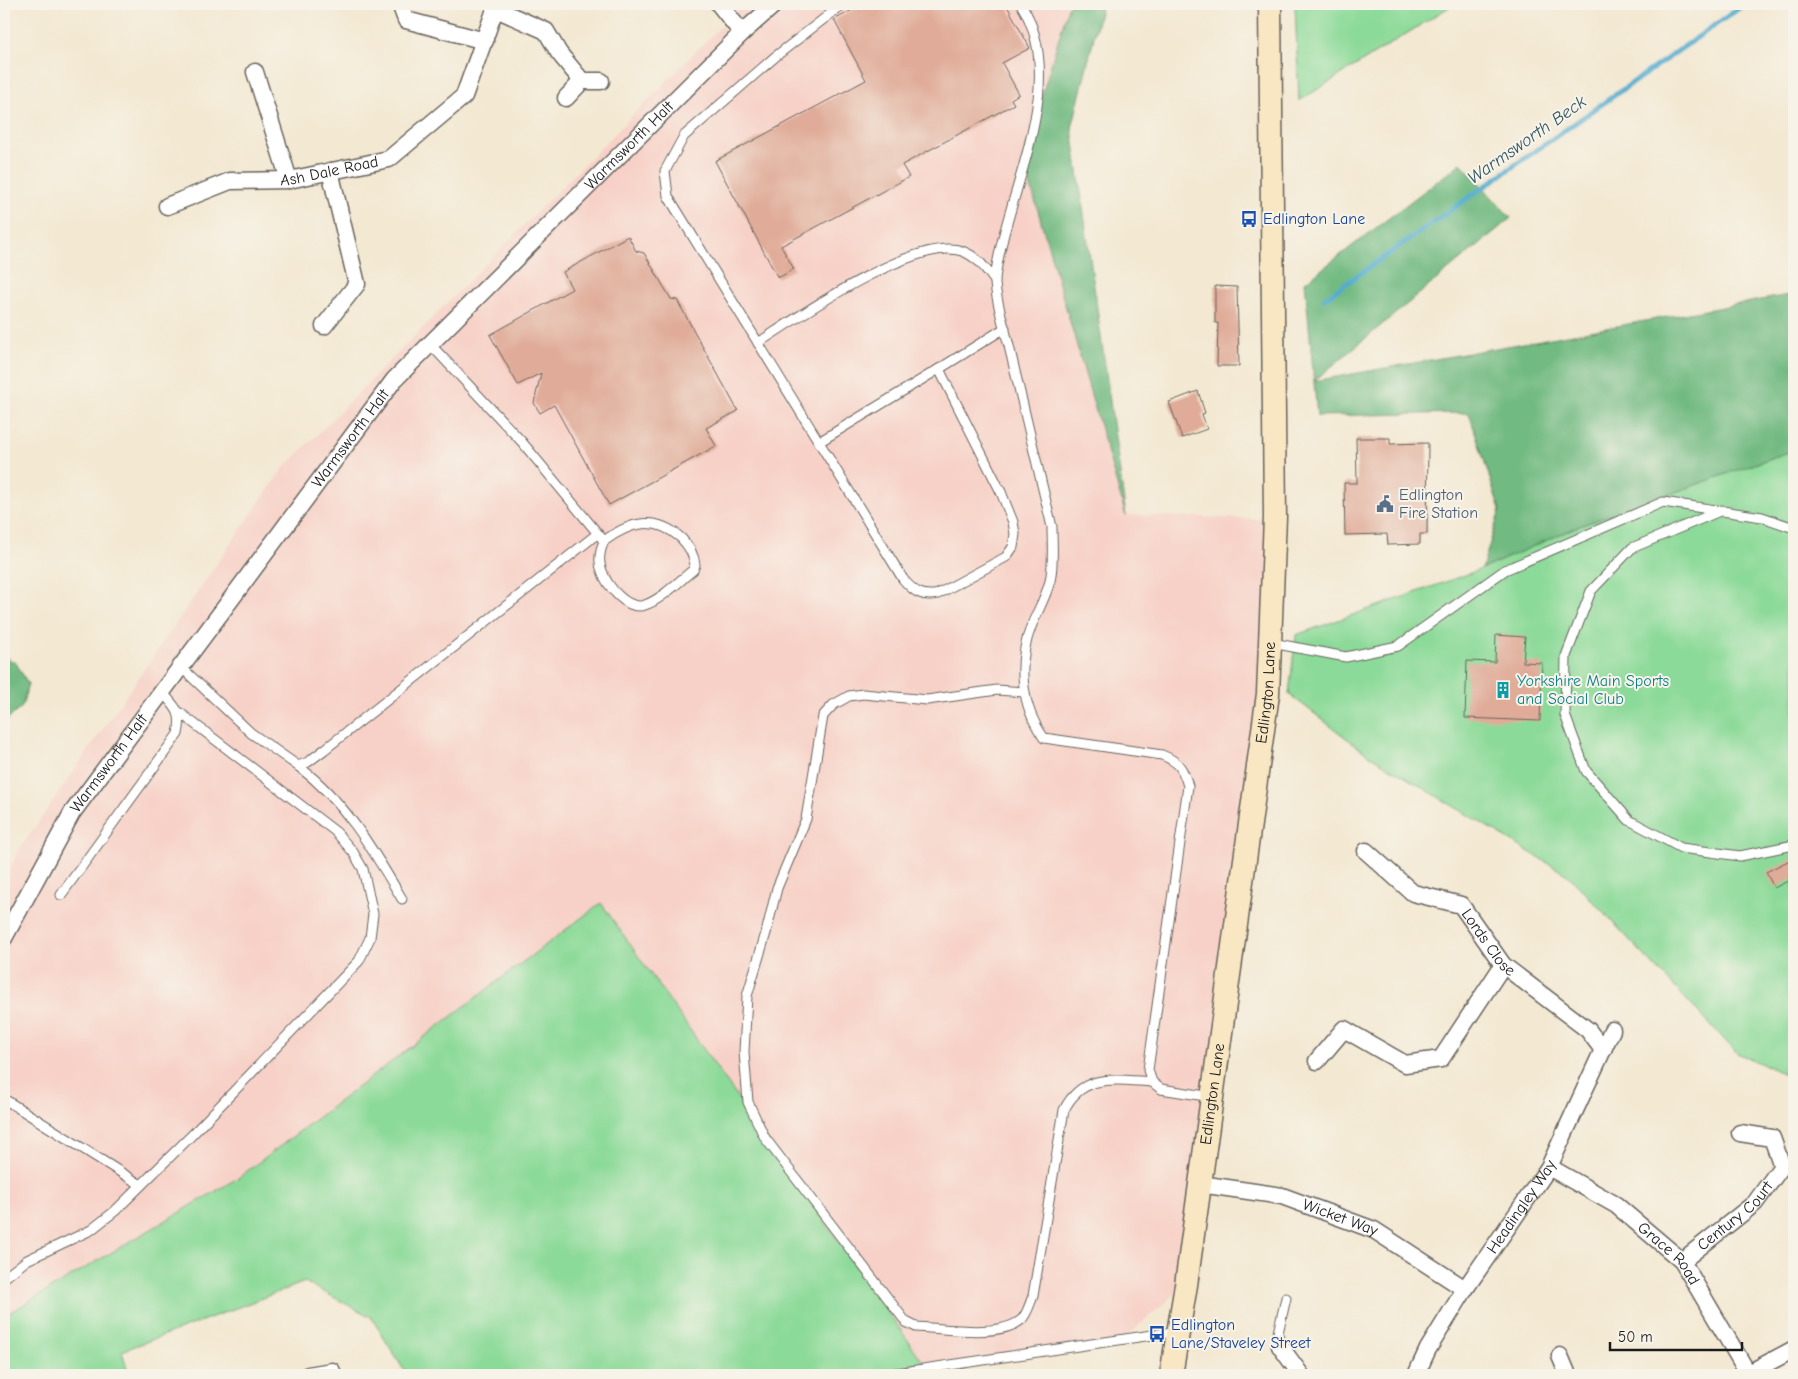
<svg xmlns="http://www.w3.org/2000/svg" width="1798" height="1379" font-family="'Comic Neue',sans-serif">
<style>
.built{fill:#f7d1c7}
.green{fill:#8cda99;stroke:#547b5a}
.forest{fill:#71ba81;stroke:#466b4e}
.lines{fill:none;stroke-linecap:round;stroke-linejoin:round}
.stream{stroke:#51accf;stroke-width:5}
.building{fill:#e0ac99}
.lane-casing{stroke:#67635c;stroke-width:11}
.street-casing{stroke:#67635c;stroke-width:19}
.secondary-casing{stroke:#67635c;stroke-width:25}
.lane{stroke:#fff;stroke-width:9}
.street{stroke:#fff;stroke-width:16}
.secondary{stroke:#f9e7c3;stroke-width:22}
.labels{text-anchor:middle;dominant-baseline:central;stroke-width:4;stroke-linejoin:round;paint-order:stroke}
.street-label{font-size:16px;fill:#1c1c1c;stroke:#f7f3e8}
.transit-label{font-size:16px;fill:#164399;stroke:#f7f3e8;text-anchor:start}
.service-label{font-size:16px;fill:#4e5e75;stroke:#f7f3e8;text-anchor:start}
.culture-label{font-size:16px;fill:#0d838f;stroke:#f7f3e8;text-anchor:start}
.water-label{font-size:18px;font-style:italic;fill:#315664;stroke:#f7f3e8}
</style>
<rect width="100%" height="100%" fill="#f7f3e8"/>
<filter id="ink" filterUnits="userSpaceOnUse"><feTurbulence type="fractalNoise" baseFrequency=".02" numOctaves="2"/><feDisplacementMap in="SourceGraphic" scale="10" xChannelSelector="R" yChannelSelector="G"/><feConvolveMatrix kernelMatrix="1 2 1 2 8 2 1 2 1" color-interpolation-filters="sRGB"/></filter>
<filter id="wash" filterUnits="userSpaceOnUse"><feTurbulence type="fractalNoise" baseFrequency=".0096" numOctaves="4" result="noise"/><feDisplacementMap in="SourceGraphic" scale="20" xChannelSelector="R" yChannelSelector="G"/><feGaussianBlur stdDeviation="1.12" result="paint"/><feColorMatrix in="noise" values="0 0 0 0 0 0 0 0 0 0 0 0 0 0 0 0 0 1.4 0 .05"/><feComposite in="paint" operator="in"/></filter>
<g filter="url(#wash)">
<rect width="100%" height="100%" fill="#f3e8d2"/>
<path class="built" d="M 743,4 L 1069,4 L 1023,159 L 1126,515 L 1258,519 L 1275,517 L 1273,622 L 1186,1285 L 1122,1340 L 928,1369 L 238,1178 L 4,1316 L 4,881 L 18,852 L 281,471 Z"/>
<g class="green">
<path d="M 1295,4 L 1454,4 L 1299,101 Z"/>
<path d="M 1794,450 L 1794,1078 L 1737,1053 L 1569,876 L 1367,754 L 1289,694 L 1296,635 L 1482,569 L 1574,528 Z"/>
<path d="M 601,903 L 928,1369 L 886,1375 L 407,1375 L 371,1317 L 305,1282 L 122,1351 L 129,1375 L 4,1375 L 4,1316 L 238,1178 Z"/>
</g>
<g class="forest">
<path d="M 1069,4 L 1102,4 L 1072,128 L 1126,516 L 1023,159 Z"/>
<path d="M 1461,163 L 1511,218 L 1314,381 L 1794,294 L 1794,450 L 1574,528 L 1482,569 L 1500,510 L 1469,413 L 1317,416 L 1305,282 Z"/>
<path d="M 4,657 L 16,663 L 28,684 L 22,707 L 4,722 Z"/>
</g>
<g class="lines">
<path class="stream" d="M 1324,299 L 1745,4"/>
</g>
<g id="blocks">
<g class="building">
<path d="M 863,4 L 1006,4 L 1030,48 L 1002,63 L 1019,94 L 1011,99 L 1014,104 L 902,165 L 909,177 L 781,246 L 794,269 L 778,278 L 715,161 L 866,80 L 834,20 Z"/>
<path d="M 628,236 L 636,251 L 644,253 L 671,299 L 677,300 L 738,411 L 706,428 L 716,446 L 609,505 L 554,405 L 540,413 L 534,403 L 541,373 L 518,385 L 490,335 L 572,289 L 563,272 Z"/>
<path d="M 1215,286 L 1237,287 L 1239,366 L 1217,366 L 1218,323 L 1215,323 Z"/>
<path d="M 1198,391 L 1205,413 L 1202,414 L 1207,429 L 1182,438 L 1169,402 Z"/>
<path d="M 1356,438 L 1390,438 L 1390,444 L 1428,443 L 1427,534 L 1420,534 L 1420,544 L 1388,545 L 1387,534 L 1345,535 L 1344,483 L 1357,483 Z"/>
<path d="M 1496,635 L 1525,637 L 1523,662 L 1542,663 L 1540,721 L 1465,718 L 1467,661 L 1495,662 Z"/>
<path d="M 1794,858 L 1794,878 L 1774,888 L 1766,872 Z"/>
</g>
</g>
</g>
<g filter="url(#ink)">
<use href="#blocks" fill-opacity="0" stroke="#67635c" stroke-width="1"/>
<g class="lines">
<g class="lane-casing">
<g id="lane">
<path d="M 843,4 L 776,56 L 684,136 L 665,171 L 668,196 L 903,579 C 913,591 922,598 938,594 L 1006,557 L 1013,547 L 1015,534 L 1013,522 L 1001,492 L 939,369 L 1005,328"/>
<path d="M 1021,4 C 1071,84 1005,194 995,279 C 994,294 1005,330 1009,346 C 1023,406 1037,466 1052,527 C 1052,544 1054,563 1050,581 C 1046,597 1037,612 1031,627 C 1017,663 1021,706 1044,738 L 1162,755 C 1179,762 1183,768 1188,786 L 1148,1070 L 1152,1082 L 1161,1089 L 1212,1097"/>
<path d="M 758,343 C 798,317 916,235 962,251 C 978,257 985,268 995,281"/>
<path d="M 430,344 L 522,442 L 604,541 C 600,550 598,562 602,571 C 607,586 627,611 645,605 C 662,599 679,581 693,570 L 695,565 C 694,554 689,546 681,538 C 655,515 630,522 604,541"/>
<path d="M 819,442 L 939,369"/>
<path d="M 1722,510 L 1632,548 L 1591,591 L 1566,656 L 1565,715 L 1586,771 L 1629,820 L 1681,848 L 1740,856 L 1794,845"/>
<path d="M 1272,643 L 1346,657 L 1398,646 L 1505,570 L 1663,502 L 1762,517 L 1794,528"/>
<path d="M 181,667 L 251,733 L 298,766 L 308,762 L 324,750 L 597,534"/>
<path d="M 1025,692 L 997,690 L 927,700 L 863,694 L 849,696 L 833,705 L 823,716 L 806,819 L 777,888 L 766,933 L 747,996 L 744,1052 L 748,1102 L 765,1138 L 906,1322 L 916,1327 C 944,1328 999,1338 1021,1320 C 1027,1315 1030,1303 1033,1296 L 1064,1110 C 1083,1072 1116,1080 1152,1082"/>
<path d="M 298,766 C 345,801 373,850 402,899"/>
<path d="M 61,895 L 178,734 C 183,712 176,708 162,692"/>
<path d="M 4,1099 L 141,1185"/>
<path d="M 4,1278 L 27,1260 L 91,1230 L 115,1211 L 190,1137 L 359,961 L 370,938 L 373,914 L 363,869 L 353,852 L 336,832 L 179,712"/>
<path d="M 1280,1346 L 1278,1333 L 1286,1298"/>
<path d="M 883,1375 L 1179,1331"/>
</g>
</g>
<g class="street-casing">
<g id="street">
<path d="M 400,4 L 406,20 L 485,41"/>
<path d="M 719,4 L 742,33"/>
<path d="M 496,9 L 546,31 L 559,53 L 582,81 L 601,81"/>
<path d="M 255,72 L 289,180"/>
<path d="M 566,98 L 582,81"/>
<path id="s1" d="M 167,206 L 230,181 L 289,180 L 389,159 L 464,96 L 497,4"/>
<path d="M 324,326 L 357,284 L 330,171"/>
<path id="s2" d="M 1366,851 L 1413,893 L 1461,905 L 1503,965 L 1588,1030 L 1603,1050"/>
<path id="s3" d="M 4,938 L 72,813 L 394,380 L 742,33 L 775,4"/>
<path d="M 1317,1061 L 1344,1029 L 1405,1064 L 1441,1059 L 1503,965"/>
<path id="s4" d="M 1549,1167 L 1616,1205 L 1682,1261 L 1749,1375"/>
<path id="s5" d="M 1200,1184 L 1282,1196 L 1374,1230 L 1465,1289"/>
<path id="s6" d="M 1682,1261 L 1755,1203 L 1782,1166 L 1772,1138 L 1740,1133"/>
<path d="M 1280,1346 L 1301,1375"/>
<path d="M 1560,1356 L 1568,1375"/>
<path d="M 1749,1373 L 1794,1349"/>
<path d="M 308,1375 L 332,1371 L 333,1375"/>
<path id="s7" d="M 1416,1375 L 1428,1349 L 1465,1289 L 1549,1167 L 1612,1030"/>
</g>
</g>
<g class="secondary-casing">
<g id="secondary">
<path id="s8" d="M 1171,1375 L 1186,1285 L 1268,694 L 1275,517 L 1270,4"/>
</g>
</g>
<use href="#lane" class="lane"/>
<use href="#street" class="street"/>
<use href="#secondary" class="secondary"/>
</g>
</g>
<defs>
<g id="bus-bare" transform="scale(1.35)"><path d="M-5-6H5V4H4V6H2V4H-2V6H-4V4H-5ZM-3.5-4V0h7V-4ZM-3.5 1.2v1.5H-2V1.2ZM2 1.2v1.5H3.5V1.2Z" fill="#1a4fb4" stroke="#f7f3e8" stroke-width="2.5" paint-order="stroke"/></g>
<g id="civic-bare" transform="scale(1.35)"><path d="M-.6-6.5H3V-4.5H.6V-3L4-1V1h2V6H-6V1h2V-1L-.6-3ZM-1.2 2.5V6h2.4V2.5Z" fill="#5c6f8a" stroke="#f7f3e8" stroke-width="2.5" paint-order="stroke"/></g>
<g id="building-bare" transform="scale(1.35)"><path d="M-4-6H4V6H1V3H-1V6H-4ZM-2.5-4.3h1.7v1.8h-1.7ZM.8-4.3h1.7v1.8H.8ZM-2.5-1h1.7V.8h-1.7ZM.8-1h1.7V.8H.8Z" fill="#0f9aa8" stroke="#f7f3e8" stroke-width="2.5" paint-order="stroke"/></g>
</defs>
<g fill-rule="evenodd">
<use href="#bus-bare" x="1249" y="219"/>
<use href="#civic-bare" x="1385" y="504"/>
<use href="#building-bare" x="1503" y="690"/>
<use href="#bus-bare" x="1157" y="1334"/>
</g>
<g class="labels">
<g class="street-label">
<text stroke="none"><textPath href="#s3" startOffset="1014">Warmsworth Halt</textPath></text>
<text stroke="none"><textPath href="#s1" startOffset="168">Ash Dale Road</textPath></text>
<text stroke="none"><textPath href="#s3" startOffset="609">Warmsworth Halt</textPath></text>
<text stroke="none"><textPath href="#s8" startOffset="689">Edlington Lane</textPath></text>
<text stroke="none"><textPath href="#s3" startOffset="204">Warmsworth Halt</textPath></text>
<text stroke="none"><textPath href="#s2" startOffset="159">Lords Close</textPath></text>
<text stroke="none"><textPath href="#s8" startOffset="284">Edlington Lane</textPath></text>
<text stroke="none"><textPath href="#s7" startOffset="199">Headingley Way</textPath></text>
<text stroke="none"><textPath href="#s6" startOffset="70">Century Court</textPath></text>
<text stroke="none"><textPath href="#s5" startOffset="145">Wicket Way</textPath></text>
<text stroke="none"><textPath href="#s4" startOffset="149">Grace Road</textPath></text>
</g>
<g class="transit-label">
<text x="1263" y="219">Edlington Lane</text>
<text x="1171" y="1325">Edlington<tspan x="1171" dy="18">Lane/Staveley Street</tspan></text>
</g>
<g class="service-label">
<text x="1399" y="495">Edlington<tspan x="1399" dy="18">Fire Station</tspan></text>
</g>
<g class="culture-label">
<text x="1517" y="681">Yorkshire Main Sports<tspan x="1517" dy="18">and Social Club</tspan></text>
</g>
<g class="water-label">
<text transform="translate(1527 140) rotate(-35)">Warmsworth Beck</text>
</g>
</g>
<rect width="1798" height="1379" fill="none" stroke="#f7f3e8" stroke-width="20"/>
<path d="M1610 1342v8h132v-8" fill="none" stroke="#1c1c1c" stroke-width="2.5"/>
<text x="1618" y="1342" font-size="15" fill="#1c1c1c" stroke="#f7f3e8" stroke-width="4" paint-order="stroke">50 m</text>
</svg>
